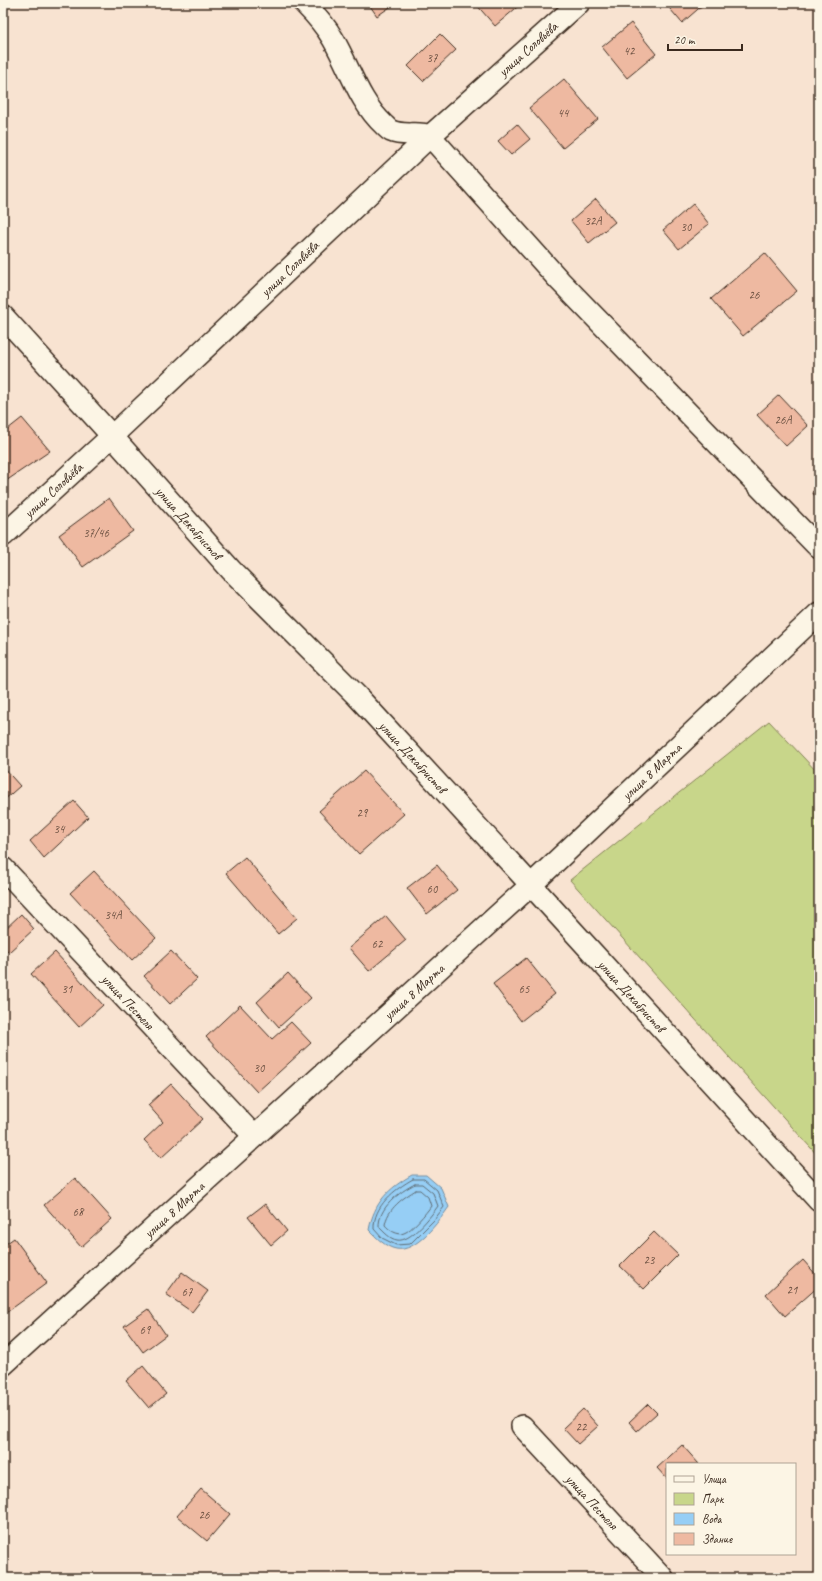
<svg xmlns="http://www.w3.org/2000/svg" width="822" height="1581" font-family="Caveat,sans-serif">
<style>
.green{fill:#c8d68a;stroke:#828054}
.water{fill:#96cef5;stroke:#728c9f}
.lines{fill:none;stroke-linecap:round;stroke-linejoin:round}
.shore{stroke:#5f6c74;stroke-width:1}
.building{fill:#eeb9a1;stroke:#3b2a1e}
.minor-casing{stroke:#3b2a1e;stroke-width:24}
.minor{stroke:#fcf5e5;stroke-width:21}
.labels{text-anchor:middle;dominant-baseline:central;stroke-width:3;stroke-linejoin:round;paint-order:stroke}
.number-label{font-size:12px;fill:#684e3f}
.street-label{font-size:14px;fill:#3b2a1e;stroke:#fcf5e5}
</style>
<rect width="100%" height="100%" fill="#f8e3d1"/>
<filter id="ink" filterUnits="userSpaceOnUse"><feTurbulence type="fractalNoise" baseFrequency=".025" numOctaves="2"/><feDisplacementMap in="SourceGraphic" scale="8" xChannelSelector="R" yChannelSelector="G"/><feConvolveMatrix kernelMatrix="1 2 1 2 8 2 1 2 1" color-interpolation-filters="sRGB"/></filter>
<g filter="url(#ink)">
<path class="green" d="M 769,721 L 819,774 L 819,1157 L 570,880 Z"/>
<path class="water" d="M 412,1175 L 426,1175 L 441,1188 L 449,1207 C 439,1221 416,1253 396,1249 C 385,1247 376,1237 369,1230 C 374,1202 389,1188 412,1175 Z"/>
<g class="lines">
<g class="shore">
<path d="M 413,1179 L 424,1179 L 437,1190 L 444,1207 L 434,1220 L 410,1244 L 396,1245 L 382,1238 L 374,1229 C 373,1206 395,1189 413,1179 Z"/>
<path d="M 415,1184 L 422,1184 L 433,1193 L 438,1206 C 431,1216 410,1243 397,1240 C 390,1239 384,1232 379,1227 C 378,1208 399,1192 415,1184 Z"/>
<path d="M 416,1190 L 420,1190 L 428,1197 L 431,1206 C 427,1212 411,1231 404,1233 C 398,1236 389,1230 385,1225 C 387,1209 404,1197 416,1190 Z"/>
</g>
</g>
<g class="building">
<path d="M 368,3 L 396,3 L 377,16 Z"/>
<path d="M 475,3 L 522,3 L 495,26 Z"/>
<path d="M 665,3 L 705,3 L 682,23 Z"/>
<path d="M 631,23 L 656,54 L 627,78 L 602,47 Z"/>
<path d="M 440,34 L 456,50 L 423,81 L 408,66 Z"/>
<path d="M 564,79 L 598,119 L 563,148 L 529,108 Z"/>
<path d="M 517,124 L 530,139 L 511,155 L 498,141 Z"/>
<path d="M 596,199 L 615,222 L 589,243 L 571,221 Z"/>
<path d="M 693,204 L 709,224 L 679,249 L 663,230 Z"/>
<path d="M 765,253 L 797,291 L 743,336 L 711,299 Z"/>
<path d="M 779,395 L 808,426 L 786,446 L 757,415 Z"/>
<path d="M 22,418 L 50,451 L 3,483 L 3,433 Z"/>
<path d="M 819,486 L 819,501 L 812,492 Z"/>
<path d="M 109,498 L 133,531 L 83,567 L 59,535 Z"/>
<path d="M 3,767 L 20,786 L 3,801 Z"/>
<path d="M 364,771 L 404,814 L 359,854 L 319,811 Z"/>
<path d="M 74,801 L 88,817 L 44,858 L 30,841 Z"/>
<path d="M 245,857 L 297,918 L 278,934 L 226,873 Z"/>
<path d="M 437,865 L 457,890 L 427,914 L 407,888 Z"/>
<path d="M 94,871 L 156,938 L 132,960 L 70,893 Z"/>
<path d="M 21,914 L 34,929 L 9,952 L 3,946 L 3,931 Z"/>
<path d="M 386,916 L 406,940 L 369,971 L 349,948 Z"/>
<path d="M 171,951 L 197,979 L 170,1004 L 144,976 Z"/>
<path d="M 55,952 L 103,1005 L 79,1027 L 31,974 Z"/>
<path d="M 526,958 L 555,994 L 521,1021 L 493,984 Z"/>
<path d="M 288,973 L 311,998 L 279,1027 L 257,1002 Z"/>
<path d="M 240,1005 L 272,1039 L 291,1022 L 311,1043 L 257,1092 L 206,1037 Z"/>
<path d="M 171,1084 L 203,1119 L 161,1158 L 144,1140 L 163,1122 L 148,1105 Z"/>
<path d="M 75,1178 L 112,1219 L 81,1247 L 44,1205 Z"/>
<path d="M 265,1204 L 287,1231 L 271,1245 L 248,1217 Z"/>
<path d="M 654,1232 L 678,1255 L 644,1289 L 620,1266 Z"/>
<path d="M 14,1238 L 47,1283 L 3,1315 L 3,1246 Z"/>
<path d="M 803,1260 L 819,1278 L 819,1286 L 785,1316 L 766,1294 Z"/>
<path d="M 182,1272 L 208,1291 L 192,1312 L 166,1294 Z"/>
<path d="M 148,1309 L 166,1335 L 143,1352 L 124,1326 Z"/>
<path d="M 143,1366 L 166,1394 L 149,1408 L 126,1381 Z"/>
<path d="M 648,1404 L 657,1413 L 637,1431 L 629,1422 Z"/>
<path d="M 583,1409 L 598,1426 L 578,1444 L 563,1428 Z"/>
<path d="M 682,1445 L 699,1464 L 667,1464 L 667,1479 L 657,1468 Z"/>
<path d="M 201,1489 L 230,1514 L 207,1541 L 177,1516 Z"/>
</g>
<g class="lines">
<g class="minor-casing">
<g id="minor">
<path d="M 304,3 C 315,14 325,25 333,39 C 350,68 359,102 384,125 C 386,127 389,130 391,131 C 404,137 418,131 430,136 L 560,281 L 819,548"/>
<path id="s1" d="M 3,316 L 112,436 L 231,570 L 357,696 L 531,885 L 819,1201"/>
<path id="s2" d="M 3,536 L 112,436 L 430,136 L 579,3"/>
<path id="s3" d="M 3,868 L 254,1136"/>
<path id="s4" d="M 3,1365 L 531,885 L 819,613"/>
<path id="s5" d="M 522,1426 L 663,1578"/>
</g>
</g>
<use href="#minor" class="minor"/>
</g>
</g>
<g class="labels">
<g class="number-label">
<text x="629" y="51">42</text>
<text x="432" y="58">37</text>
<text x="563" y="113">44</text>
<text x="593" y="221">32А</text>
<text x="686" y="227">30</text>
<text x="754" y="295">26</text>
<text x="783" y="420">26А</text>
<text x="96" y="533">37/46</text>
<text x="362" y="813">29</text>
<text x="59" y="829">34</text>
<text x="432" y="889">60</text>
<text x="113" y="915">34А</text>
<text x="377" y="944">62</text>
<text x="67" y="989">31</text>
<text x="524" y="989">65</text>
<text x="259" y="1068">30</text>
<text x="78" y="1212">68</text>
<text x="649" y="1260">23</text>
<text x="792" y="1290">21</text>
<text x="187" y="1292">67</text>
<text x="145" y="1330">69</text>
<text x="581" y="1427">22</text>
<text x="204" y="1515">26</text>
</g>
<g class="street-label">
<text stroke="none"><textPath href="#s2" startOffset="716">улица Соловьёва</textPath></text>
<text stroke="none"><textPath href="#s2" startOffset="392">улица Соловьёва</textPath></text>
<text stroke="none"><textPath href="#s2" startOffset="68">улица Соловьёва</textPath></text>
<text stroke="none"><textPath href="#s1" startOffset="278">улица Декабристов</textPath></text>
<text stroke="none"><textPath href="#s1" startOffset="602">улица Декабристов</textPath></text>
<text stroke="none"><textPath href="#s4" startOffset="879">улица 8 Марта</textPath></text>
<text stroke="none"><textPath href="#s4" startOffset="555">улица 8 Марта</textPath></text>
<text stroke="none"><textPath href="#s1" startOffset="926">улица Декабристов</textPath></text>
<text stroke="none"><textPath href="#s3" startOffset="183">улица Пестеля</textPath></text>
<text stroke="none"><textPath href="#s4" startOffset="231">улица 8 Марта</textPath></text>
<text stroke="none"><textPath href="#s5" startOffset="103">улица Пестеля</textPath></text>
</g>
</g>
<rect width="822" height="1581" fill="none" stroke="#fcf5e5" stroke-width="16"/>
<rect x="8" y="8" width="806" height="1565" fill="none" stroke="#3b2a1e" stroke-width="1.5" filter="url(#ink)"/>
<rect x="666" y="1463" width="130" height="92" fill="#fcf5e5" stroke="#afa495"/>
<rect x="674" y="1476" width="20" height="6" fill="#fcf5e5" stroke="#afa495"/>
<text x="702" y="1483" font-size="12" fill="#3b2a1e">Улица</text>
<rect x="674" y="1493" width="20" height="12" fill="#c8d68a" stroke="#afa495"/>
<text x="702" y="1503" font-size="12" fill="#3b2a1e">Парк</text>
<rect x="674" y="1513" width="20" height="12" fill="#96cef5" stroke="#afa495"/>
<text x="702" y="1523" font-size="12" fill="#3b2a1e">Вода</text>
<rect x="674" y="1533" width="20" height="12" fill="#eeb9a1" stroke="#afa495"/>
<text x="702" y="1543" font-size="12" fill="#3b2a1e">Здание</text>
<path d="M668 44v6h74v-6" fill="none" stroke="#3b2a1e" stroke-width="2"/>
<text x="674" y="44" font-size="12" fill="#3b2a1e" stroke="#fcf5e5" stroke-width="3" paint-order="stroke">20 m</text>
</svg>
